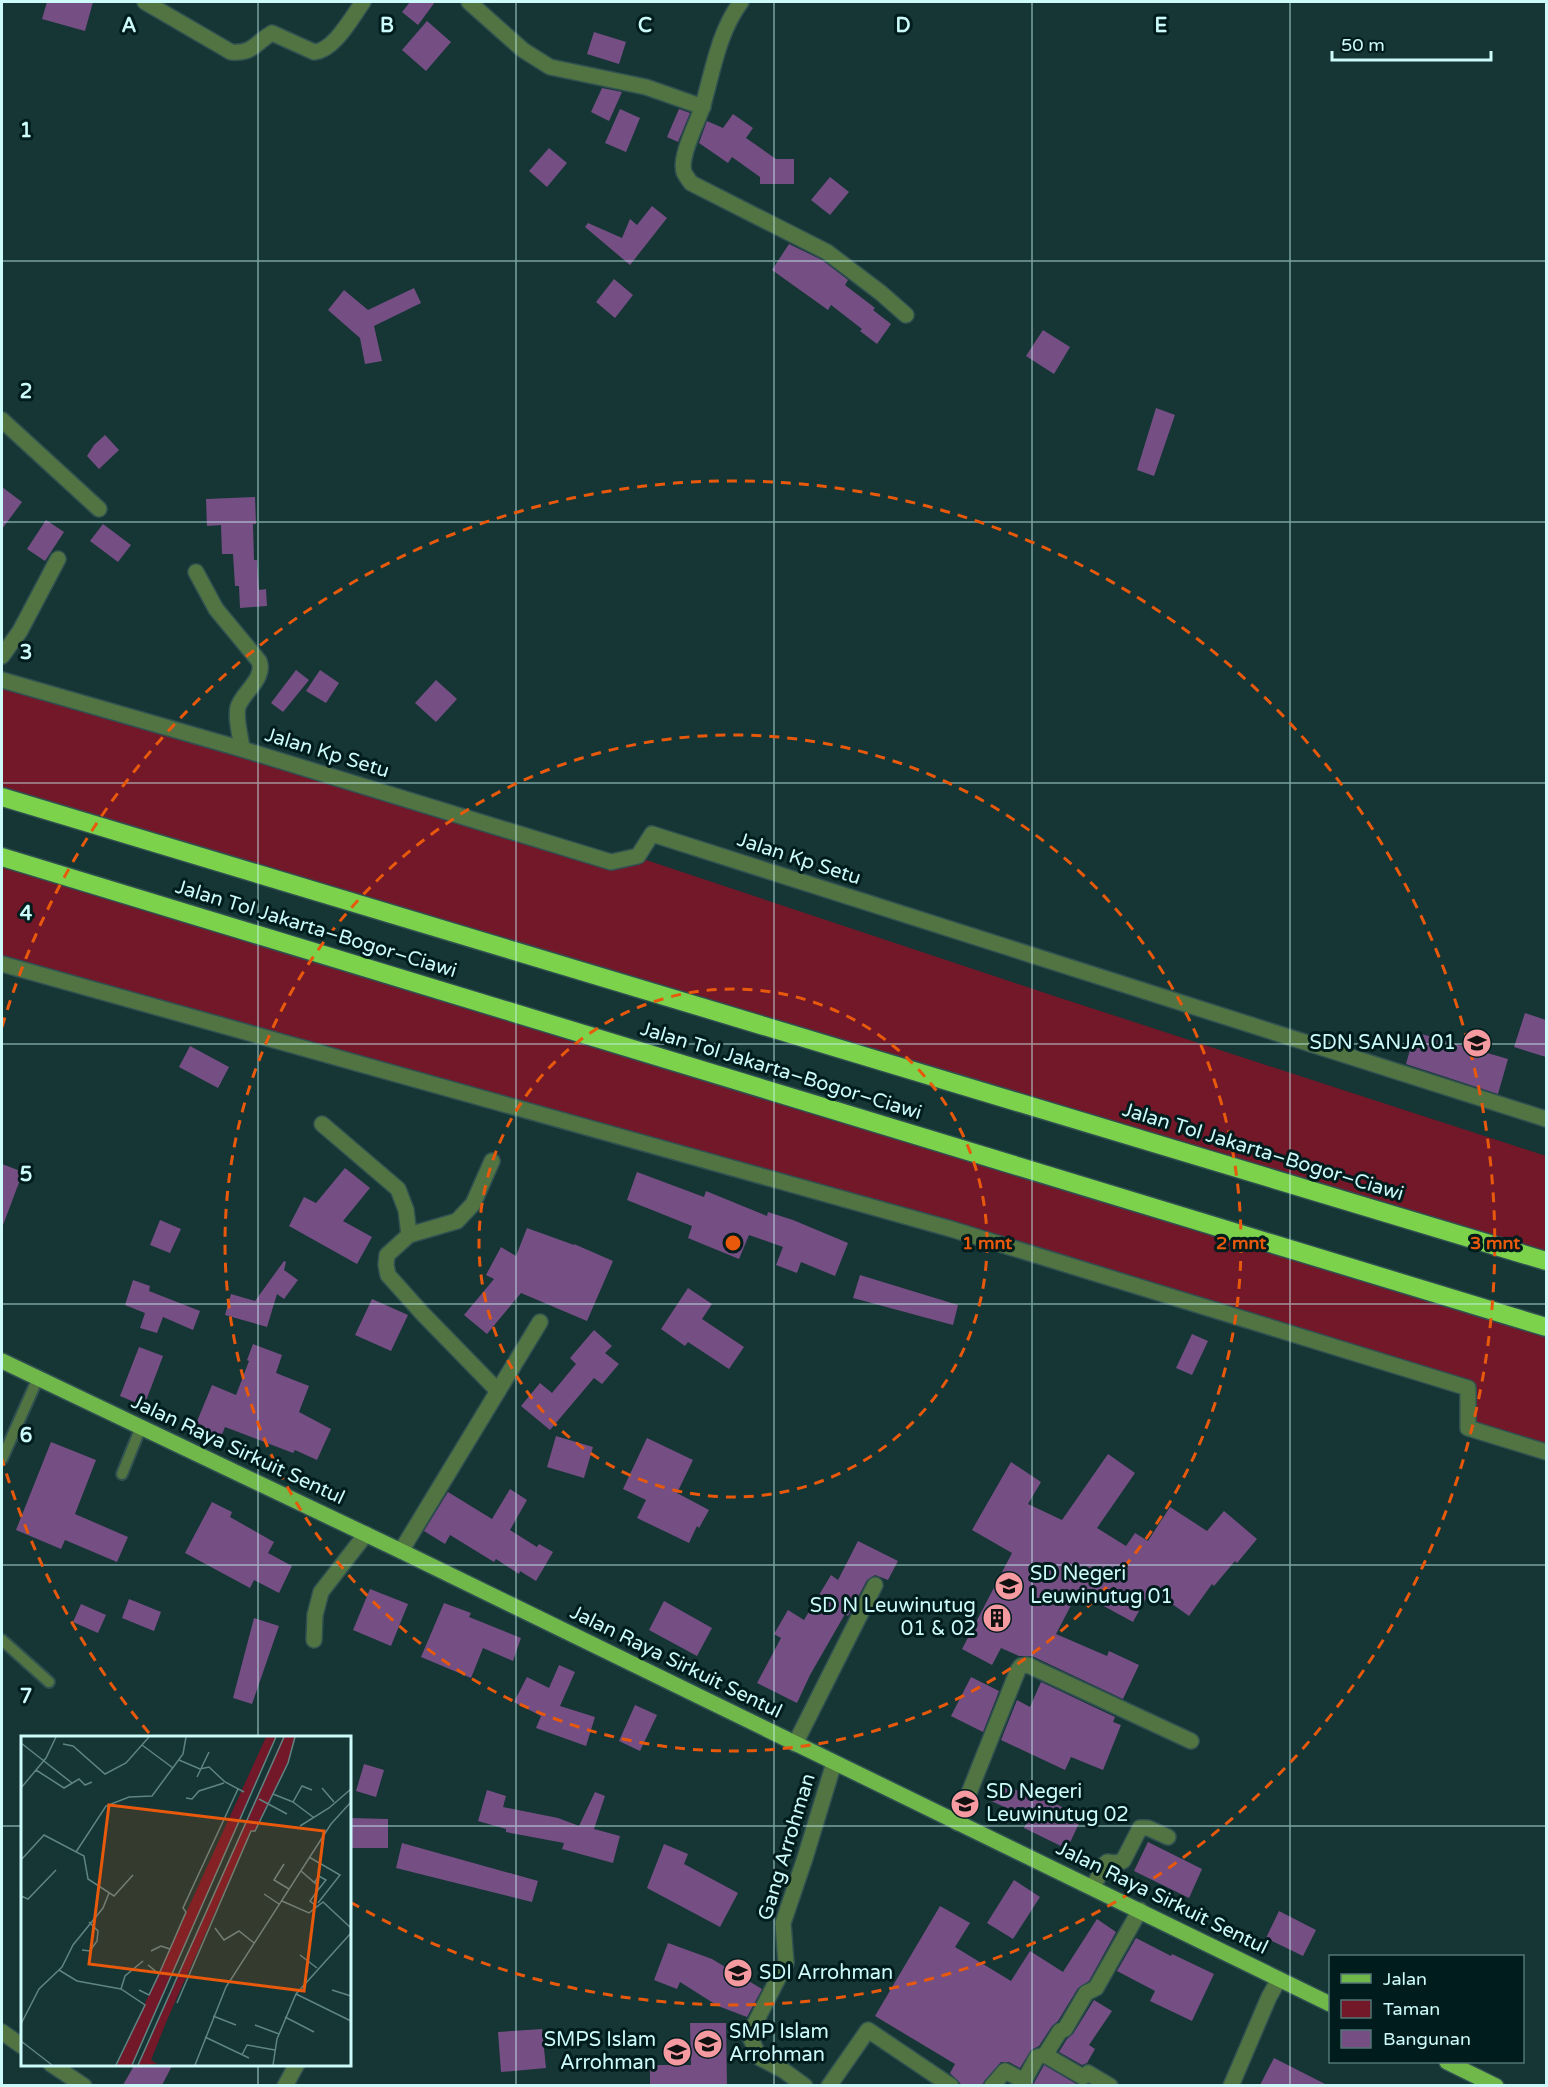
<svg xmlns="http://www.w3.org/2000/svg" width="1548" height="2087" font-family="'Varela Round',sans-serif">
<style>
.green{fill:#731828}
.building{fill:#754f84}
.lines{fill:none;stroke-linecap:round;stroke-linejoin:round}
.lane-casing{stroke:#305151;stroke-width:14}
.street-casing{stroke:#305151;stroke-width:18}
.primary-casing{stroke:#305151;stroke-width:18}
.highway-casing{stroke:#305151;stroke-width:21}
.lane{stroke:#527442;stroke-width:10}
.street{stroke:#527442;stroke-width:15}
.primary{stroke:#71b84b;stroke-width:15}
.highway{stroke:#7dd24c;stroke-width:18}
.grid{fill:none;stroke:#cdfafa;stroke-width:1.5;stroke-opacity:0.55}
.ring{fill:none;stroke:#e8590c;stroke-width:3;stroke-dasharray:10 8}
.labels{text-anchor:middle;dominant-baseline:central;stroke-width:6;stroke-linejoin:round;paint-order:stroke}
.street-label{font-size:20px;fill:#cdfafa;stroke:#001c1d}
.poi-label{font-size:20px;fill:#cdfafa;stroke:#001c1d;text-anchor:start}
.inset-road{fill:none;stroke:#5f8484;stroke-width:1.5}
.view{fill:#e8590c;fill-opacity:0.15;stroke:#e8590c;stroke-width:3}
.inset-edge{fill:none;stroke:#cdfafa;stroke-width:3}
.grid-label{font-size:20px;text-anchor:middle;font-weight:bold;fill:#cdfafa;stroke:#001c1d;stroke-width:6;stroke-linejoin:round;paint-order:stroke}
.centre{fill:#e8590c;stroke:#001c1d;stroke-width:3}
.ring-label{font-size:18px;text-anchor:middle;font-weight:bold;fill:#e8590c;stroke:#001c1d;stroke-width:6;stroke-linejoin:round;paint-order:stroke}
</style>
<rect width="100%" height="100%" fill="#163535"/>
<g class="green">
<path d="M 2,680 L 611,862 L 637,857 L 1051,995 L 1546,1156 L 1546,1261 L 2,797 Z"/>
<path d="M 2,857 L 1546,1327 L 1546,1453 L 1468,1428 L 1468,1389 L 884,1210 L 2,964 Z"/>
</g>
<g class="building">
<path d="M 47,2 L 93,2 L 85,31 L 42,19 Z"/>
<path d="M 410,2 L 435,2 L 418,25 L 402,12 Z"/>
<path d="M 427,21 L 451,42 L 426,71 L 402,50 Z"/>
<path d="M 594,32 L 626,42 L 619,64 L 587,54 Z"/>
<path d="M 602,88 L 622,92 L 609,121 L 591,112 Z"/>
<path d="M 620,109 L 640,118 L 626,152 L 605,143 Z"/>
<path d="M 679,109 L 690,113 L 678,142 L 667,137 Z"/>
<path d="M 733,114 L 753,128 L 746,138 L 776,159 L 794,159 L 794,184 L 760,184 L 760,177 L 732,157 L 728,163 L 699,143 L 707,121 L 723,128 Z"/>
<path d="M 549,148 L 567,163 L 547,187 L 529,171 Z"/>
<path d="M 830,177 L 849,192 L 830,215 L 811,200 Z"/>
<path d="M 652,206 L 667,218 L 630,265 L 585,227 L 588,223 L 622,238 L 630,219 L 637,225 Z"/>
<path d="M 789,244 L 822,260 L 848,280 L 845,285 L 875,308 L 873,310 L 891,324 L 877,344 L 860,331 L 862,329 L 831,305 L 828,310 L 772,270 Z"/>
<path d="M 614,279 L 633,295 L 615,318 L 596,302 Z"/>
<path d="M 414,288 L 421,303 L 374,326 L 382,361 L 365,364 L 360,338 L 328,310 L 344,290 L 368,310 Z"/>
<path d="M 1043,330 L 1070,347 L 1054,374 L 1026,356 Z"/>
<path d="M 1156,408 L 1175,415 L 1154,476 L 1137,470 Z"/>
<path d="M 105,435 L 119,450 L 99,469 L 87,456 L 94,445 Z"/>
<path d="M 2,487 L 22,502 L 2,529 Z"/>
<path d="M 255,497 L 256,524 L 253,524 L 254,560 L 257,560 L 259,590 L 266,589 L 267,606 L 240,608 L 239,586 L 235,586 L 233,554 L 222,554 L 221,525 L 207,526 L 206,499 Z"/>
<path d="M 46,520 L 64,532 L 45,561 L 27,549 Z"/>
<path d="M 103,524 L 131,545 L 118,562 L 90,541 Z"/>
<path d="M 296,670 L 309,680 L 283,712 L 271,703 Z"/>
<path d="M 320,670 L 339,683 L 326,703 L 306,691 Z"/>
<path d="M 436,680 L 457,699 L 436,722 L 415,703 Z"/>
<path d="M 1525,1013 L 1546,1020 L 1546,1057 L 1514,1047 Z"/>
<path d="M 1415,1032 L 1508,1059 L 1498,1094 L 1406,1064 Z"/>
<path d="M 190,1046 L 229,1067 L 218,1088 L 179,1067 Z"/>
<path d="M 2,1164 L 23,1172 L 3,1225 L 2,1224 Z"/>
<path d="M 345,1168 L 370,1188 L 343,1221 L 372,1237 L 357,1264 L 289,1226 L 304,1197 L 316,1203 Z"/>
<path d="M 637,1172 L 704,1197 L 706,1191 L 767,1216 L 768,1212 L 793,1220 L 848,1243 L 835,1276 L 801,1262 L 797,1273 L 776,1265 L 783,1247 L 749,1235 L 739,1259 L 688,1238 L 692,1226 L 627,1200 Z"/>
<path d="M 160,1220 L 181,1229 L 170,1253 L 150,1245 Z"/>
<path d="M 527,1228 L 574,1245 L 574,1244 L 613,1261 L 587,1321 L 521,1293 L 487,1334 L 464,1315 L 494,1279 L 486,1275 L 501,1247 L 516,1256 Z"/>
<path d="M 284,1261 L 286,1262 L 284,1270 L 298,1280 L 284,1299 L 277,1294 L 267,1327 L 225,1315 L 231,1294 L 255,1301 Z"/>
<path d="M 860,1275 L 958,1305 L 953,1325 L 853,1298 Z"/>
<path d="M 133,1280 L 150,1286 L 149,1291 L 200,1311 L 193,1330 L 163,1317 L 157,1333 L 140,1328 L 145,1313 L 125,1305 Z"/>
<path d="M 688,1288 L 712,1304 L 702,1319 L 744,1347 L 729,1369 L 688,1342 L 685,1346 L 661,1329 Z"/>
<path d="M 372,1299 L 408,1315 L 391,1351 L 355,1335 Z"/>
<path d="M 594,1330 L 612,1346 L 605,1353 L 619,1364 L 602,1384 L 594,1378 L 550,1430 L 521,1406 L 540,1383 L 552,1393 L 576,1364 L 570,1358 Z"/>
<path d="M 1192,1334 L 1208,1341 L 1192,1375 L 1176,1368 Z"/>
<path d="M 253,1344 L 282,1355 L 276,1373 L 309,1386 L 299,1412 L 331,1429 L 317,1460 L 295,1450 L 293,1453 L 225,1427 L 219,1442 L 193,1431 L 212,1385 L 236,1395 L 249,1361 L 247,1360 Z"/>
<path d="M 139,1347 L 163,1356 L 144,1406 L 120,1396 Z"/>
<path d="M 556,1436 L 593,1447 L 584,1478 L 547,1467 Z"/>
<path d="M 647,1438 L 693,1460 L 677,1493 L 709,1510 L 699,1528 L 697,1526 L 689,1543 L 637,1518 L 646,1500 L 623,1489 Z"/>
<path d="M 51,1442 L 96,1460 L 75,1514 L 128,1537 L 117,1562 L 65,1540 L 61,1549 L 16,1530 Z"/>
<path d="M 1108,1454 L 1135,1473 L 1097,1528 L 1126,1546 L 1135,1533 L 1148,1541 L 1170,1507 L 1207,1531 L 1224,1511 L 1257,1539 L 1237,1563 L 1235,1561 L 1214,1586 L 1212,1584 L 1189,1616 L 1151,1589 L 1133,1622 L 1078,1592 L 1056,1634 L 1107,1656 L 1109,1651 L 1139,1665 L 1123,1699 L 1032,1656 L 1019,1656 L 1001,1648 L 992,1665 L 962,1649 L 1012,1553 L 972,1530 L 1011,1462 L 1041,1482 L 1028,1504 L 1062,1520 Z"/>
<path d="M 510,1489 L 527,1500 L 510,1530 L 537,1547 L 539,1544 L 553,1552 L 536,1581 L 520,1571 L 519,1574 L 496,1559 L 494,1562 L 450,1535 L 445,1544 L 424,1531 L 448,1492 L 492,1519 Z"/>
<path d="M 212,1502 L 232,1512 L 230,1517 L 274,1542 L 268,1553 L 292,1566 L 279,1593 L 254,1580 L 250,1588 L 185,1553 Z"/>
<path d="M 858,1541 L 898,1561 L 888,1580 L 875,1575 L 867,1580 L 848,1616 L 845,1614 L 810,1675 L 797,1703 L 757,1683 L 781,1638 L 774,1634 L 788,1610 L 804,1620 L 831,1575 L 838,1580 Z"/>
<path d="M 370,1589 L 408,1604 L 391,1646 L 353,1630 Z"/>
<path d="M 129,1599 L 161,1612 L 154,1631 L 122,1618 Z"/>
<path d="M 664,1601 L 712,1628 L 697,1656 L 649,1630 Z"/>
<path d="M 444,1603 L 471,1613 L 469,1617 L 521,1638 L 513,1661 L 483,1648 L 471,1678 L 421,1657 Z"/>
<path d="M 81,1604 L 106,1615 L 98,1633 L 73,1622 Z"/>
<path d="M 254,1618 L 279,1626 L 252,1704 L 233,1698 Z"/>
<path d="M 559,1665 L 575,1672 L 560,1706 L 595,1717 L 586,1746 L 536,1728 L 541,1716 L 514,1702 L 527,1677 L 549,1688 Z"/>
<path d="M 971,1677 L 999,1691 L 983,1732 L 951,1716 Z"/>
<path d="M 1041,1682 L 1115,1717 L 1113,1722 L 1121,1725 L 1103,1770 L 1071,1757 L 1065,1770 L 1001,1740 L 1017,1700 L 1030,1707 Z"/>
<path d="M 635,1705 L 657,1715 L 640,1751 L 619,1741 Z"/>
<path d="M 364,1764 L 384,1770 L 376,1797 L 356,1791 Z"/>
<path d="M 997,1781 L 1038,1800 L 1040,1796 L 1082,1817 L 1067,1849 L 1024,1828 L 1029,1818 L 989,1800 Z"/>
<path d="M 487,1790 L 506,1796 L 503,1807 L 558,1818 L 579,1826 L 595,1792 L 605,1796 L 594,1829 L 620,1836 L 613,1863 L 562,1849 L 564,1843 L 506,1832 L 506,1829 L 478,1821 Z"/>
<path d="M 350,1818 L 388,1819 L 388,1848 L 350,1848 Z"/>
<path d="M 1148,1842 L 1202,1869 L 1189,1898 L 1134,1871 Z"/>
<path d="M 402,1843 L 538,1881 L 532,1902 L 396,1868 Z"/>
<path d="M 664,1844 L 688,1854 L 684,1864 L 738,1893 L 720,1927 L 647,1888 Z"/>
<path d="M 1014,1880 L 1040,1897 L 1013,1939 L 987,1923 Z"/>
<path d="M 940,1906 L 970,1923 L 955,1947 L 1011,1981 L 1030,1951 L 1063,1972 L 1097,1919 L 1116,1932 L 1089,1981 L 1078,1988 L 1058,2021 L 1052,2026 L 1039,2046 L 1031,2050 L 1020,2068 L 1009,2062 L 1001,2062 L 985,2080 L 982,2085 L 962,2085 L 950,2073 L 955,2064 L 875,2016 Z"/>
<path d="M 1279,1911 L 1316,1930 L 1303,1956 L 1266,1938 Z"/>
<path d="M 1136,1938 L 1171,1956 L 1172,1954 L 1214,1974 L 1192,2021 L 1150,2001 L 1155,1991 L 1117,1971 Z"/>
<path d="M 668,1943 L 712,1959 L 762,1989 L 747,2017 L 718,2006 L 680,1982 L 677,1989 L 654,1980 Z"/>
<path d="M 1094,2000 L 1112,2011 L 1089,2045 L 1095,2049 L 1087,2063 L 1082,2065 L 1059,2052 L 1067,2039 L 1073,2034 Z"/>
<path d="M 690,2023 L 726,2023 L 727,2085 L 650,2085 L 650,2065 L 691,2065 Z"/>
<path d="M 542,2029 L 546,2068 L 501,2072 L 498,2032 Z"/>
<path d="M 1274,2058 L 1327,2085 L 1260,2085 Z"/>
<path d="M 135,2064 L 173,2064 L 162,2085 L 123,2085 Z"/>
<path d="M 1044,2065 L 1078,2085 L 1033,2085 Z"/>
</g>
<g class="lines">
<g class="lane-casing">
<g id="lane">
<path d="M 2,1459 L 38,1378"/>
<path d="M 122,1474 L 141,1427"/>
<path d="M 2,1640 L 49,1682"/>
</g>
</g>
<g class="street-casing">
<g id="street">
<path d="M 145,2 L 231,52 C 253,54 255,43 272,33 L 314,52 C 334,51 352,17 363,2"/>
<path d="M 469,2 L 523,50 L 550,67 L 646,87 L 703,107"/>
<path d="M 741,2 C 719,31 713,70 703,105 C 698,122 679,156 684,172 C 685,175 689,180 691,183 L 827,252 L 881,293 L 906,315"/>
<path d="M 2,420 L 99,509"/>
<path d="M 196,572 L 216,609 L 259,661 C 266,678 243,692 238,707 C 235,719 241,737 242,749 L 611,862 L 638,856 L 652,834 L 1546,1119"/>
<path d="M 2,656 L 20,631 L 58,559"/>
<path d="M 2,680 L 242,749"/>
<path d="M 2,964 L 951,1229 L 1468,1388 L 1468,1428 L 1546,1452"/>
<path d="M 322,1124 L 398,1189 L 406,1210 L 409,1235"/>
<path d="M 498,1391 L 540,1322"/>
<path d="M 401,1551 L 498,1391 L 422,1313 L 388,1275 L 386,1265 L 387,1255 L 409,1235 L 457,1221 L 473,1204 L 492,1161"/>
<path d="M 314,1640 L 315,1615 L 321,1592 L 366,1534"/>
<path d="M 795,1744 L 875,1585"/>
<path d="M 957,1823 L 1018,1670 L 1021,1666 L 1028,1665 L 1036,1669 L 1191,1741"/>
<path d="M 1093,1887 L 1105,1864 L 1107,1862 L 1115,1863 L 1123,1861 L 1140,1828 L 1148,1828 L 1168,1837"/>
<path d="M 2,2032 L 22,2046"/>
<path d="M 1045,2055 L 1083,2077 L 1088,2073 L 1110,2086"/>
<path d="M 51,2064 L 84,2086"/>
<path d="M 285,2086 L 297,2064"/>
<path d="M 805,2086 L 783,2070 L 760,2058 L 749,2035 L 786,1963 L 783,1923 L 805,1858 L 834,1763"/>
<path d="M 829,2086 L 868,2030 L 951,2086"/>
<path d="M 992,2086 L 1005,2071 L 1024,2081 L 1037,2057 L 1045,2055 L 1060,2031 L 1065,2029 L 1086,1993 L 1096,1988 L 1140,1910"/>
<path d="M 1231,2086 L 1269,1997 L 1279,1979"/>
</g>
</g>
<g class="primary-casing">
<g id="primary">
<path d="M 2,1361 L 401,1551 L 1330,2004"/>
<path d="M 1447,2062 L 1496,2086"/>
</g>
</g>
<g class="highway-casing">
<g id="highway">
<path d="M 2,797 L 1546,1261"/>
<path d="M 2,857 L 1546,1327"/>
</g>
</g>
<use href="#lane" class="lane"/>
<use href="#street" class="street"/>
<use href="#primary" class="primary"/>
<use href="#highway" class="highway"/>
</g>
<path class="grid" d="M 258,2 L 258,1738M 516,2 L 516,2086M 774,2 L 774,2086M 1032,2 L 1032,2086M 1290,2 L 1290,2086M 2,261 L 1546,261M 2,522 L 1546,522M 2,783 L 1546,783M 2,1044 L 1546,1044M 2,1304 L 1546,1304M 2,1565 L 1546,1565M 2,1826 L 22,1826M 350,1826 L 1546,1826M 258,2064 L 258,2086"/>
<g class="ring">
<circle cx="733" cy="1243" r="254"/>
<circle cx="733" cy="1243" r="508"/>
<path d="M149 1733A762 762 0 0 1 2 1459M2 1027A762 762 0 1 1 352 1903"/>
</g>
<defs>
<g id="school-disc" transform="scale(1.5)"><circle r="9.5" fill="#f49aa0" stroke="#001c1d"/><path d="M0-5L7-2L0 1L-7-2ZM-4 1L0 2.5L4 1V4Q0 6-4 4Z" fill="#111"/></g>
<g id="building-disc" transform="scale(1.5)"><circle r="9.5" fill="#f49aa0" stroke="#001c1d"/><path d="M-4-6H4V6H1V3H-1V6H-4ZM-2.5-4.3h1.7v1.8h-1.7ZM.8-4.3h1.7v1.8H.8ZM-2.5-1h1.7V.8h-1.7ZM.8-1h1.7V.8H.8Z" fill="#111"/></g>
</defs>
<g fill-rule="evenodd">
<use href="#school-disc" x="1477" y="1043"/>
<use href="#school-disc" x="1009" y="1586"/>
<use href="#building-disc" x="997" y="1618"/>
<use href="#school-disc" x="965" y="1804"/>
<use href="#school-disc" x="738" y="1973"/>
<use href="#school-disc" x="708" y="2044"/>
<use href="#school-disc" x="677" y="2052"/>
</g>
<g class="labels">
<g class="street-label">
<text transform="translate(327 753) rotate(17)">Jalan Kp Setu</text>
<text transform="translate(799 859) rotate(18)">Jalan Kp Setu</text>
<text transform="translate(316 929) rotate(17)">Jalan Tol Jakarta–Bogor–Ciawi</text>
<text transform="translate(781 1071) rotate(17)">Jalan Tol Jakarta–Bogor–Ciawi</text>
<text transform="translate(1263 1152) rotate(17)">Jalan Tol Jakarta–Bogor–Ciawi</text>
<text transform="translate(238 1450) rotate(25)">Jalan Raya Sirkuit Sentul</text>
<text transform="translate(676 1662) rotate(26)">Jalan Raya Sirkuit Sentul</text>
<text transform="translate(787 1847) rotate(-73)">Gang Arrohman</text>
<text transform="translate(1162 1898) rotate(26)">Jalan Raya Sirkuit Sentul</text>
</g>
<g class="poi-label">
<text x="1456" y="1043" text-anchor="end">SDN SANJA 01</text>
<text x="1030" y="1574">SD Negeri<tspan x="1030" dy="23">Leuwinutug 01</tspan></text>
<text x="976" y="1606" text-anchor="end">SD N Leuwinutug<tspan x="976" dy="23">01 &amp; 02</tspan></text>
<text x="986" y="1792">SD Negeri<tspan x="986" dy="23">Leuwinutug 02</tspan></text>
<text x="759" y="1973">SDI Arrohman</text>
<text x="729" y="2032">SMP Islam<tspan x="729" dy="23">Arrohman</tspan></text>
<text x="656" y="2040" text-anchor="end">SMPS Islam<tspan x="656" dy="23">Arrohman</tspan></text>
</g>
</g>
<g transform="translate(21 1736)">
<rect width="330" height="330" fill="#163535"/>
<path d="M 245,1 L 255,1 L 111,329 L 96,329 ZM 262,1 L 274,1 L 268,24 L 234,95 L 230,95 L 146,284 L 130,324 L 136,328 L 117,329 Z" fill="#731828"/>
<path class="inset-road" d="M 0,7 L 51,47M 42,8 L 52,10 L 84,38 L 105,27 L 128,1M 121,9 L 152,32M 158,24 L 179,33 L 188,31 L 204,46 L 223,56M 15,34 L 43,52 L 58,43 L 64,49 L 71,46M 176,41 L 188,16M 0,52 L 25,22 L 35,1M 301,52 L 313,66M 252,58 L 272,66 L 281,50 L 291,54M 165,62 L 171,63 L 178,55 L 203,47M 238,63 L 266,78M 272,66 L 292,81M 279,90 L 308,72 L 330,53M 55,116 L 85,70 L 108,61 L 131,60 L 162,18 L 165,1M 288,121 L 319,139 L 297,167M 0,124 L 23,99 L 63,120 L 67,143 L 93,160 L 112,139M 263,128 L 253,144 L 268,153M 280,135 L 296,149 L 297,154 L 289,165 L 295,170M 293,147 L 298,140 L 305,144 L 297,154M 243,158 L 258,168M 0,160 L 7,163 L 35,134M 261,165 L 288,177 L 302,166 L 330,192M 194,192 L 203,204 L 218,195 L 233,207M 61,214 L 69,215 L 76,205 L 77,195 L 68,186M 130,215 L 140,210 L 149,213 L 165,176 L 162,172 L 217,53M 279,219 L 296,232M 38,234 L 56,245 L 100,253 L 124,269 L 95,329M 138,238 L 149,213M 100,253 L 104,240 L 122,225M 118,254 L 128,259 L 138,238 L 127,229M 311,254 L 330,260M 275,258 L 330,285M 156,267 L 230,95 L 234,95 L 267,27 L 274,1M 192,280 L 215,289M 264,281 L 293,296M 0,288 L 18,253 L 41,231 L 52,209 L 82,172 L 88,157M 234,289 L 258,298M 184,301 L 228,322M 0,305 L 31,329M 221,319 L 226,309 L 254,314M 111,329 L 255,1M 117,329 L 263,1M 174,329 L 205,251 L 310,88 L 330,66M 252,329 L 256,303 L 275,258 L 330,197"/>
<path class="view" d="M 88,69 L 303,95 L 283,255 L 68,228 Z"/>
<rect width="330" height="330" class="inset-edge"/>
</g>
<g class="grid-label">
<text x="129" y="32">A</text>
<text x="387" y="32">B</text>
<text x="645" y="32">C</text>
<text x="903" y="32">D</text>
<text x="1161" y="32">E</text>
<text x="26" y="137">1</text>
<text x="26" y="398">2</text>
<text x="26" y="659">3</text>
<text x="26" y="920">4</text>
<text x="26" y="1181">5</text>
<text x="26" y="1442">6</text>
<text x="26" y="1703">7</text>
</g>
<circle cx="733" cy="1243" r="9" class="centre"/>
<g class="ring-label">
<text x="987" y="1249">1 mnt</text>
<text x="1241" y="1249">2 mnt</text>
<text x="1495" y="1249">3 mnt</text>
</g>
<rect width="1548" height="2087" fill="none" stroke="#cdfafa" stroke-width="6"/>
<rect x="1329" y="1955" width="195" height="108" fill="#001c1d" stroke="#527575" stroke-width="1.5"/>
<rect x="1341" y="1974" width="30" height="9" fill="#71b84b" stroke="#527575" stroke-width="1.5"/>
<text x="1383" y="1985" font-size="18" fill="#cdfafa">Jalan</text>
<rect x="1341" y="2000" width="30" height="18" fill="#731828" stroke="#527575" stroke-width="1.5"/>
<text x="1383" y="2015" font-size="18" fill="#cdfafa">Taman</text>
<rect x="1341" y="2030" width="30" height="18" fill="#754f84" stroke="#527575" stroke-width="1.5"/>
<text x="1383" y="2045" font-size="18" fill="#cdfafa">Bangunan</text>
<path d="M1332 51v9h159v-9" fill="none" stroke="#cdfafa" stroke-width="3"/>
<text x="1341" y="51" font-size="18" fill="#cdfafa" stroke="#001c1d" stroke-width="4.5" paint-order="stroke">50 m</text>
</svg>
